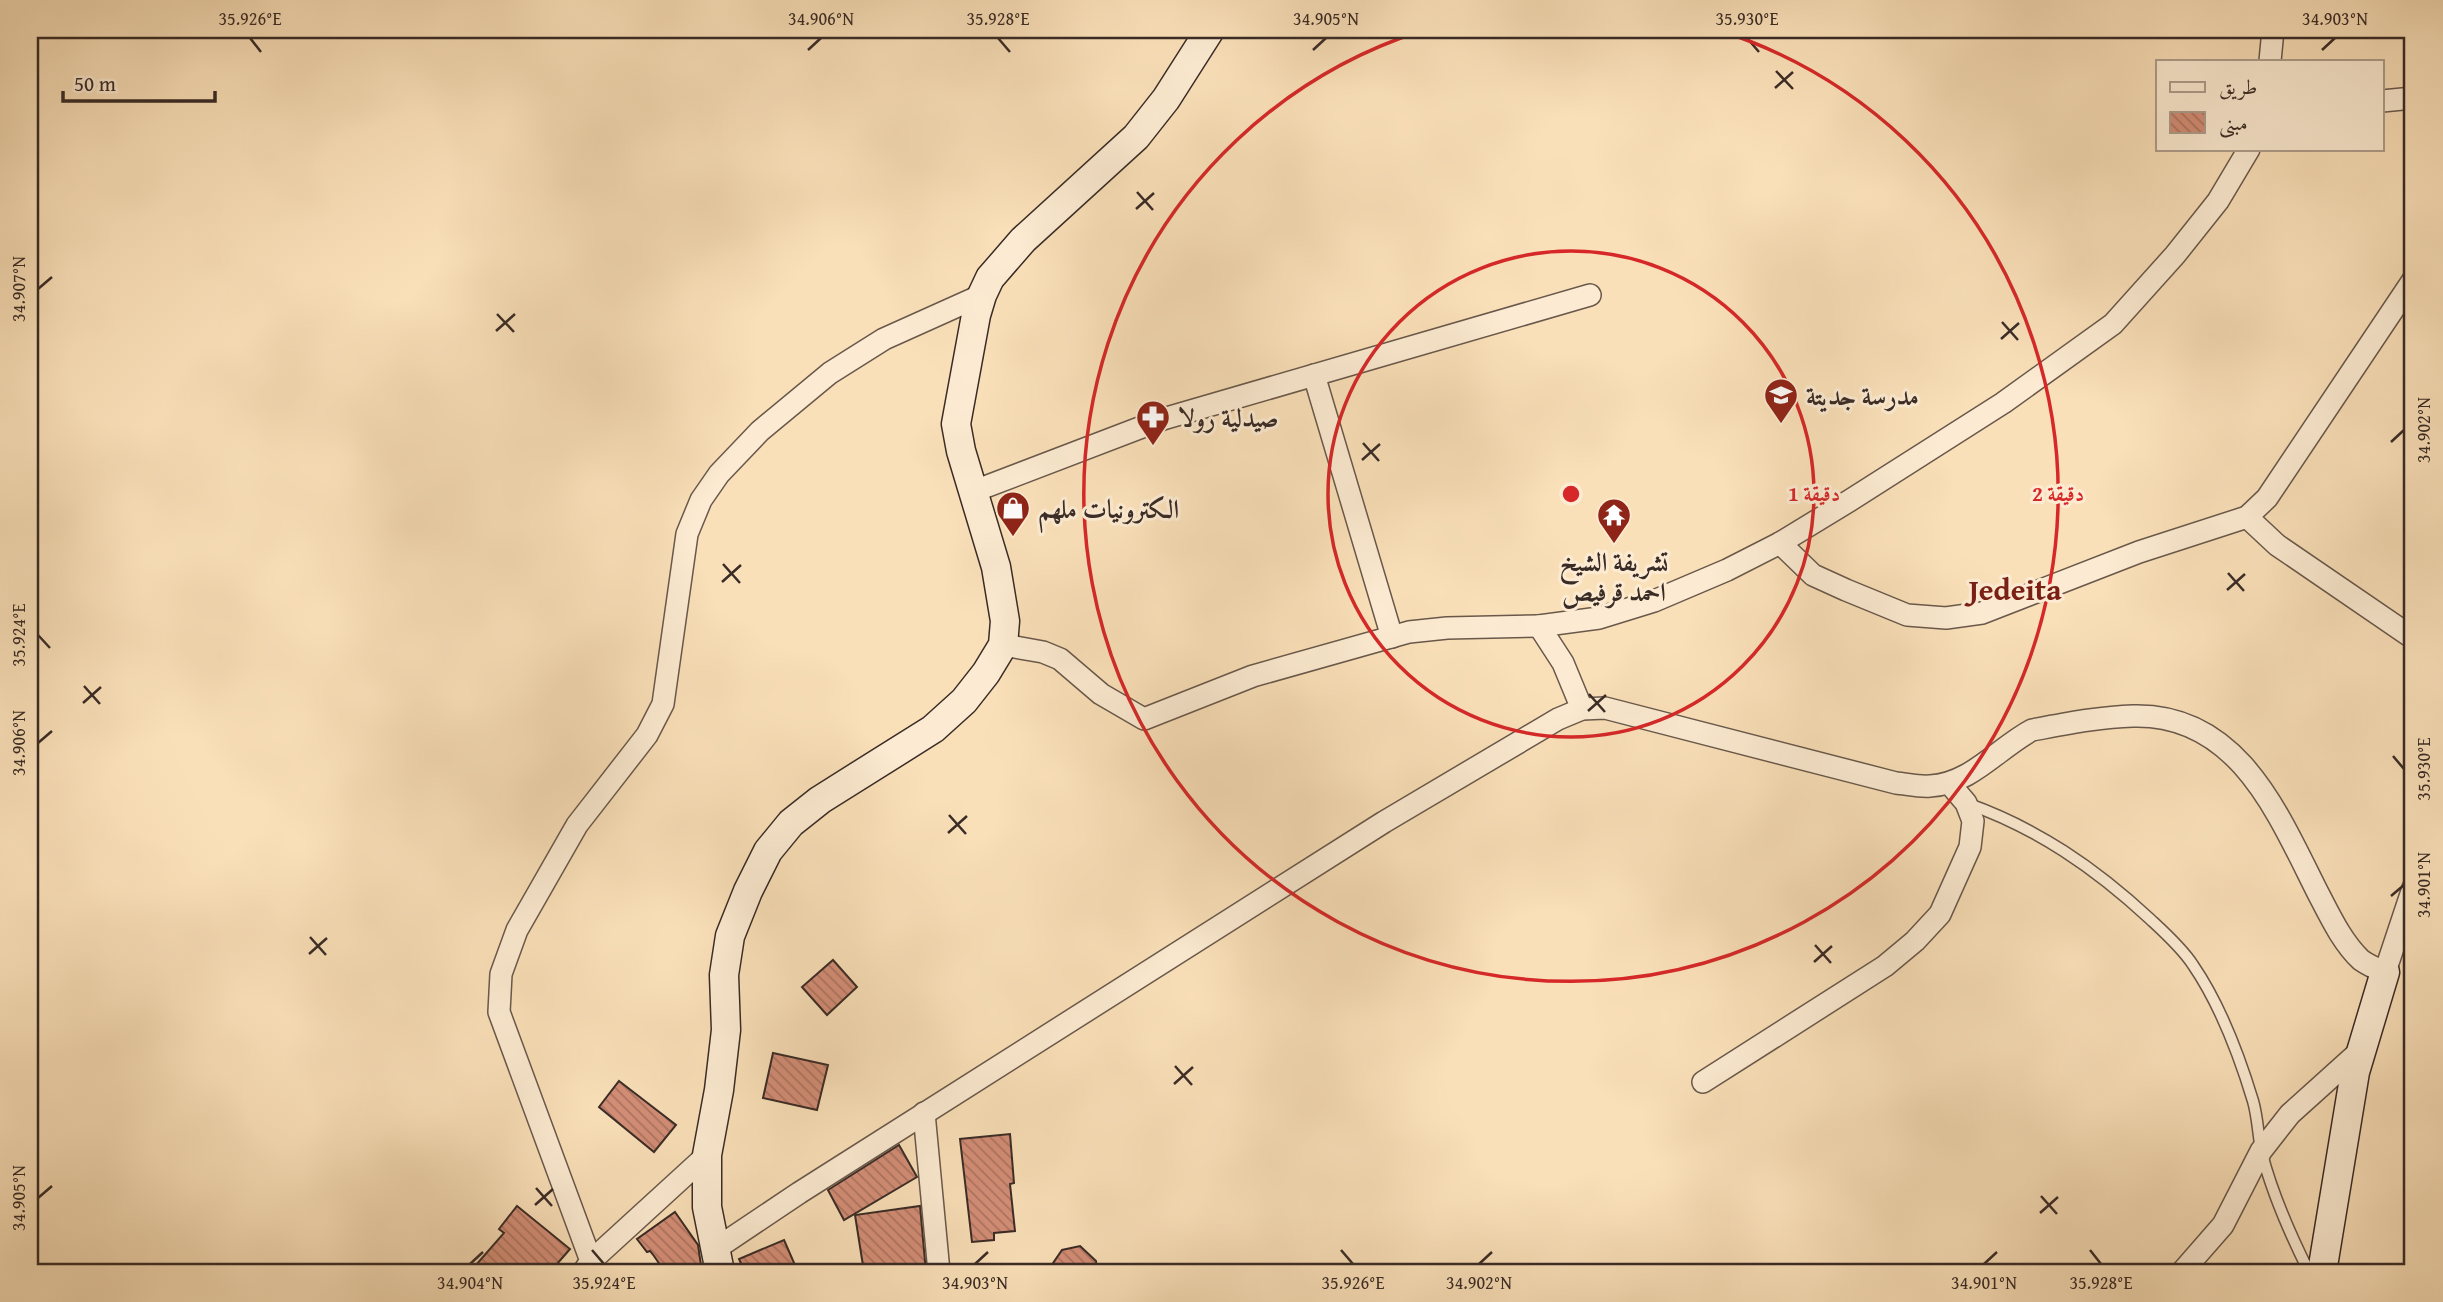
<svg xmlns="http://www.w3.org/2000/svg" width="2443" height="1302" font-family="'Gentium Book Plus',Amiri,serif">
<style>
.building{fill:url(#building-back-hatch);stroke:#392b26;stroke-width:2}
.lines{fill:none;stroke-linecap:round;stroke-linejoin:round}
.lane-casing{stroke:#69584b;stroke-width:13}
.street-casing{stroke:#69584b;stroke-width:24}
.secondary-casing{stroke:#392b26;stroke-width:31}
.lane{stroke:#fcebd2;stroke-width:10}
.street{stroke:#fcebd2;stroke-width:21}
.secondary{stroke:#fcebd2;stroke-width:28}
.ticks{fill:none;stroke:#392b26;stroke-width:2.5}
.ring{fill:none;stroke:#d62828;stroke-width:3.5}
.labels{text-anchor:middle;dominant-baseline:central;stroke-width:6;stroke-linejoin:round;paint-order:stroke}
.poi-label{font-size:26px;font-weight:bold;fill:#392b26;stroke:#fcebd2;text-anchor:start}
.quarter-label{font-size:30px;font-weight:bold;fill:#7a1f14;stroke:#fcebd2}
.centre{fill:#d62828;stroke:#fcebd2;stroke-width:3.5}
.ring-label{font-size:21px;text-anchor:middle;font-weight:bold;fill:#d62828;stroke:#fcebd2;stroke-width:6;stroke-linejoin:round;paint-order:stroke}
.neatline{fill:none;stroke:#392b26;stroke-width:2.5}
.ticks-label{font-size:18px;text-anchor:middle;fill:#392b26}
</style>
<defs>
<pattern id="building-back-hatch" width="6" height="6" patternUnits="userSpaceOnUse" patternTransform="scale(1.75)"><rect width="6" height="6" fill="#d48e77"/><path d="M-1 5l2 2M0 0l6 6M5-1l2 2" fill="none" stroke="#ad7461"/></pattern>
</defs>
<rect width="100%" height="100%" fill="#fae0b9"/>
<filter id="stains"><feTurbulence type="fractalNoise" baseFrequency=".00286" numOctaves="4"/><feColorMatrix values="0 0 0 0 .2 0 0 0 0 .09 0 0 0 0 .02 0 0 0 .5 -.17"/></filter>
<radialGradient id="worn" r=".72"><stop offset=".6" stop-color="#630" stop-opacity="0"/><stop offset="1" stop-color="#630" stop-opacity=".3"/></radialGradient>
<g class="building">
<path d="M 833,960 L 857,987 L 827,1015 L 802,987 Z"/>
<path d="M 773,1053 L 828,1065 L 817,1110 L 763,1098 Z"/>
<path d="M 619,1081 L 676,1125 L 654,1152 L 599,1107 Z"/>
<path d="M 1010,1134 L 1014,1183 L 1010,1184 L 1015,1231 L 994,1233 L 994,1240 L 972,1242 L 960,1139 Z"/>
<path d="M 899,1145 L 917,1177 L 844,1220 L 828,1190 Z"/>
<path d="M 517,1206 L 570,1249 L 550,1272 L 484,1272 L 476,1265 L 504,1233 L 499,1229 Z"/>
<path d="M 920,1206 L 926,1272 L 864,1272 L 855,1215 Z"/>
<path d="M 675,1212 L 698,1245 L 702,1272 L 665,1272 L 654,1256 L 650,1251 L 647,1252 L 637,1239 Z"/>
<path d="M 784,1240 L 798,1272 L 745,1272 L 739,1259 Z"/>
<path d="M 1080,1246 L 1096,1261 L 1097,1272 L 1047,1272 L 1062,1250 Z"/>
</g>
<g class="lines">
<g class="lane-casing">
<path id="lane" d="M 1966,803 C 2037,828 2095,868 2150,919 C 2164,932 2182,948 2193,965 C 2219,1003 2240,1058 2253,1101 C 2258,1118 2258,1137 2262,1154 C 2273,1196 2290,1234 2309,1272"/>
</g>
<g class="street-casing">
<g id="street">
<path d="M 2270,61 L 2273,30"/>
<path d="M 2382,101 L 2413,98"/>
<path d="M 1314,375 L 1392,637"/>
<path d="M 972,492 L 1163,419 L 1590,295"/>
<path d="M 2247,517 L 2277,545 L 2413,638"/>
<path d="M 1780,543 L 1813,575 L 1846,590 L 1907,615 L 1946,618 L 1982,613 L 2139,552 L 2247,517 L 2267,498 L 2413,280"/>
<path d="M 1003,645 L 1043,652 L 1060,659 L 1101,694 L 1144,719 L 1253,676 L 1409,632 L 1447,628 L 1539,626"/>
<path d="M 1582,709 L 1563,663 L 1539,626 L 1599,618 L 1654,601 L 1727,570 L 1780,543 L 1849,501 L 2003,403 L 2113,324 L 2175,255 L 2218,201 L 2249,149"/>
<path d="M 1703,1082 L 1885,966 L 1915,941 L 1940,914 L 1970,847 L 1973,821 L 1966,803 L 1949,783"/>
<path d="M 924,1113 L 939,1272"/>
<path d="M 714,1250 L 799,1193 L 1384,822 L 1558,719 L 1582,709 L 1605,708 L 1896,783 C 1907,784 1919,787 1930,786 C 1971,784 1998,748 2032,730 C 2065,724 2099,717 2133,716 C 2238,713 2278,814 2318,893 C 2330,916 2342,942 2361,960 C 2368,965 2377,969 2385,972 L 2413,888"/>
<path d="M 584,1271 L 591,1261 L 707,1155"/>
<path d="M 593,1272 L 591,1261 L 499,1012 L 501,974 L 517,930 L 577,825 L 647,735 L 663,704 L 687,534 L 701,500 L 719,474 L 760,431 L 830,373 L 884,339 L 982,295"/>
<path d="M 2182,1272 L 2223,1225 L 2261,1151 L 2290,1114 L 2360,1051"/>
</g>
</g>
<g class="secondary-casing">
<g id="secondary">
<path d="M 720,1272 L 707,1207 L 707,1155 L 719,1090 L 726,1030 L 724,975 L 730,936 L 748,891 L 768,851 L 791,823 L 820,800 L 933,729 L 964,701 L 986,673 L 1003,645 L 1005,621 L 996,567 L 961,451 L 956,424 L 976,315 L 982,295 L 990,278 L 1023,240 L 1136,137 L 1166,99 L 1210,30"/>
<path d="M 2322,1272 L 2355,1072 L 2385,972"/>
</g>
</g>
<use href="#lane" class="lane"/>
<use href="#street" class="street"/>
<use href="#secondary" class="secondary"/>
</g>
<path class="ticks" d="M 250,38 L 261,52M 998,38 L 1010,52M 1747,38 L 1759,52M 808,50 L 821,38M 1313,50 L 1326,38M 2322,50 L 2335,38M 1776,71 L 1793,89M 1775,88 L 1793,72M 1137,192 L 1153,210M 1136,209 L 1154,193M 38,289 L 52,277M 497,314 L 514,332M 2002,322 L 2018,340M 496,331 L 515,314M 2001,339 L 2019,323M 2391,442 L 2404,430M 1363,443 L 1379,461M 1362,460 L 1380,444M 723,564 L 740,583M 2228,573 L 2244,591M 722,582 L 741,565M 2227,590 L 2245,574M 38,635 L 50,648M 84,686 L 100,704M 1589,694 L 1605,712M 83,703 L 101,687M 1588,711 L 1606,695M 38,743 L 52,731M 2393,756 L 2404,769M 949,815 L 966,834M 948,833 L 967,816M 2391,896 L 2404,885M 310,937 L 326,955M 1815,945 L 1831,963M 309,954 L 327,938M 1814,962 L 1832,946M 1175,1066 L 1192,1085M 1174,1084 L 1193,1067M 536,1188 L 552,1206M 2041,1196 L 2057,1214M 38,1198 L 52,1186M 535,1205 L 553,1189M 2040,1213 L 2058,1197M 592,1250 L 604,1264M 1341,1250 L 1353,1264M 2090,1250 L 2101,1264M 470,1264 L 483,1252M 975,1264 L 988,1252M 1479,1264 L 1492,1252M 1984,1264 L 1997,1252"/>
<g class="ring">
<circle cx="1571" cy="494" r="243"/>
<path d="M1721 31A487 487 0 1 1 1421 31"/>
</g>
<defs>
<g id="school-pin" transform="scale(1.75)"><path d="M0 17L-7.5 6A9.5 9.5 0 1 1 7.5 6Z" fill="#8f2418" stroke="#fcebd2"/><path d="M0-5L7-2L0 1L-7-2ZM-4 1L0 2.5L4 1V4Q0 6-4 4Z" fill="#fff"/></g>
<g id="pharmacy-pin" transform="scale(1.75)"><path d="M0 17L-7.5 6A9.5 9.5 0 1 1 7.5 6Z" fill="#8f2418" stroke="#fcebd2"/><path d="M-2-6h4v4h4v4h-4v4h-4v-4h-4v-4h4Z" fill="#fff"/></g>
<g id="shop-pin" transform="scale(1.75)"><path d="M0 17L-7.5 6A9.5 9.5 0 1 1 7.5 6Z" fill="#8f2418" stroke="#fcebd2"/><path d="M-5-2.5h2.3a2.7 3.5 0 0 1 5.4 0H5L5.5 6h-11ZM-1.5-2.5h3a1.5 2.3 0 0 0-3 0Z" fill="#fff"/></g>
<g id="temple-pin" transform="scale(1.75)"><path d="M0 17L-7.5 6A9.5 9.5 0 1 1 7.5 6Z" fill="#8f2418" stroke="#fcebd2"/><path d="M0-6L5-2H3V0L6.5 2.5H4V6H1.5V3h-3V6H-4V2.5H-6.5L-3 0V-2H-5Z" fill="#fff"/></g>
</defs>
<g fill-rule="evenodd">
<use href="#school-pin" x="1781" y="395"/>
<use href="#pharmacy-pin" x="1153" y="417"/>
<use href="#shop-pin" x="1013" y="508"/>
<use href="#temple-pin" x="1614" y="515"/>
</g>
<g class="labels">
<g class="poi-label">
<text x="1806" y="395">مدرسة جديتة</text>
<text x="1178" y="417">صيدلية رولا</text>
<text x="1038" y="508">الكترونيات ملهم</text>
<text x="1614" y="561" text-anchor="middle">تشريفة الشيخ<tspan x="1614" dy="30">احمد قرفيص</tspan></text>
</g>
<g class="quarter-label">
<text x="2015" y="589">Jedeita</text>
</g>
</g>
<circle cx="1571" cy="494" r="10" class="centre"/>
<g class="ring-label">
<text x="1814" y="501">1 دقيقة</text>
<text x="2058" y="501">2 دقيقة</text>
</g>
<rect width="2443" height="1302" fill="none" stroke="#fae0b9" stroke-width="77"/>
<rect x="2156" y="60" width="228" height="91" fill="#fcebd2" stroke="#ae9e8d" stroke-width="2"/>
<rect x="2170" y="82" width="35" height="10" fill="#fcebd2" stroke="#ae9e8d" stroke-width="2"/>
<text x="2219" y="94" font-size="21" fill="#392b26">طريق</text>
<rect x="2170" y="112" width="35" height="21" fill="url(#building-back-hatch)" stroke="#ae9e8d" stroke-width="2"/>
<text x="2219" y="130" font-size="21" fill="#392b26">مبنى</text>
<path d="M63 91v10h152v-10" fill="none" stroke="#392b26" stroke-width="3.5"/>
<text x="74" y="91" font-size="21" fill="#392b26" stroke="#fcebd2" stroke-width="5" paint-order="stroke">50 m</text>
<rect x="38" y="38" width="2366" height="1226" class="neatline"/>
<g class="ticks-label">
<text x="250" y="25">35.926°E</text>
<text x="821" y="25">34.906°N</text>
<text x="998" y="25">35.928°E</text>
<text x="1326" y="25">34.905°N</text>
<text x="1747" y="25">35.930°E</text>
<text x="2335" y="25">34.903°N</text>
<text transform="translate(19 289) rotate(-90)" y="6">34.907°N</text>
<text transform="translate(2424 430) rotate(-90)" y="6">34.902°N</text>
<text transform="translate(19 635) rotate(-90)" y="6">35.924°E</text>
<text transform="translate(19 743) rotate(-90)" y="6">34.906°N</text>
<text transform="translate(2424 769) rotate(-90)" y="6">35.930°E</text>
<text transform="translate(2424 885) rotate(-90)" y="6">34.901°N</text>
<text transform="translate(19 1198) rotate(-90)" y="6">34.905°N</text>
<text x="470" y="1289">34.904°N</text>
<text x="604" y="1289">35.924°E</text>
<text x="975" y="1289">34.903°N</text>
<text x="1353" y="1289">35.926°E</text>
<text x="1479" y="1289">34.902°N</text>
<text x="1984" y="1289">34.901°N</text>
<text x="2101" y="1289">35.928°E</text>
</g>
<rect width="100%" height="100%" filter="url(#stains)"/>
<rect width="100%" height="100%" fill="url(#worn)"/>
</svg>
